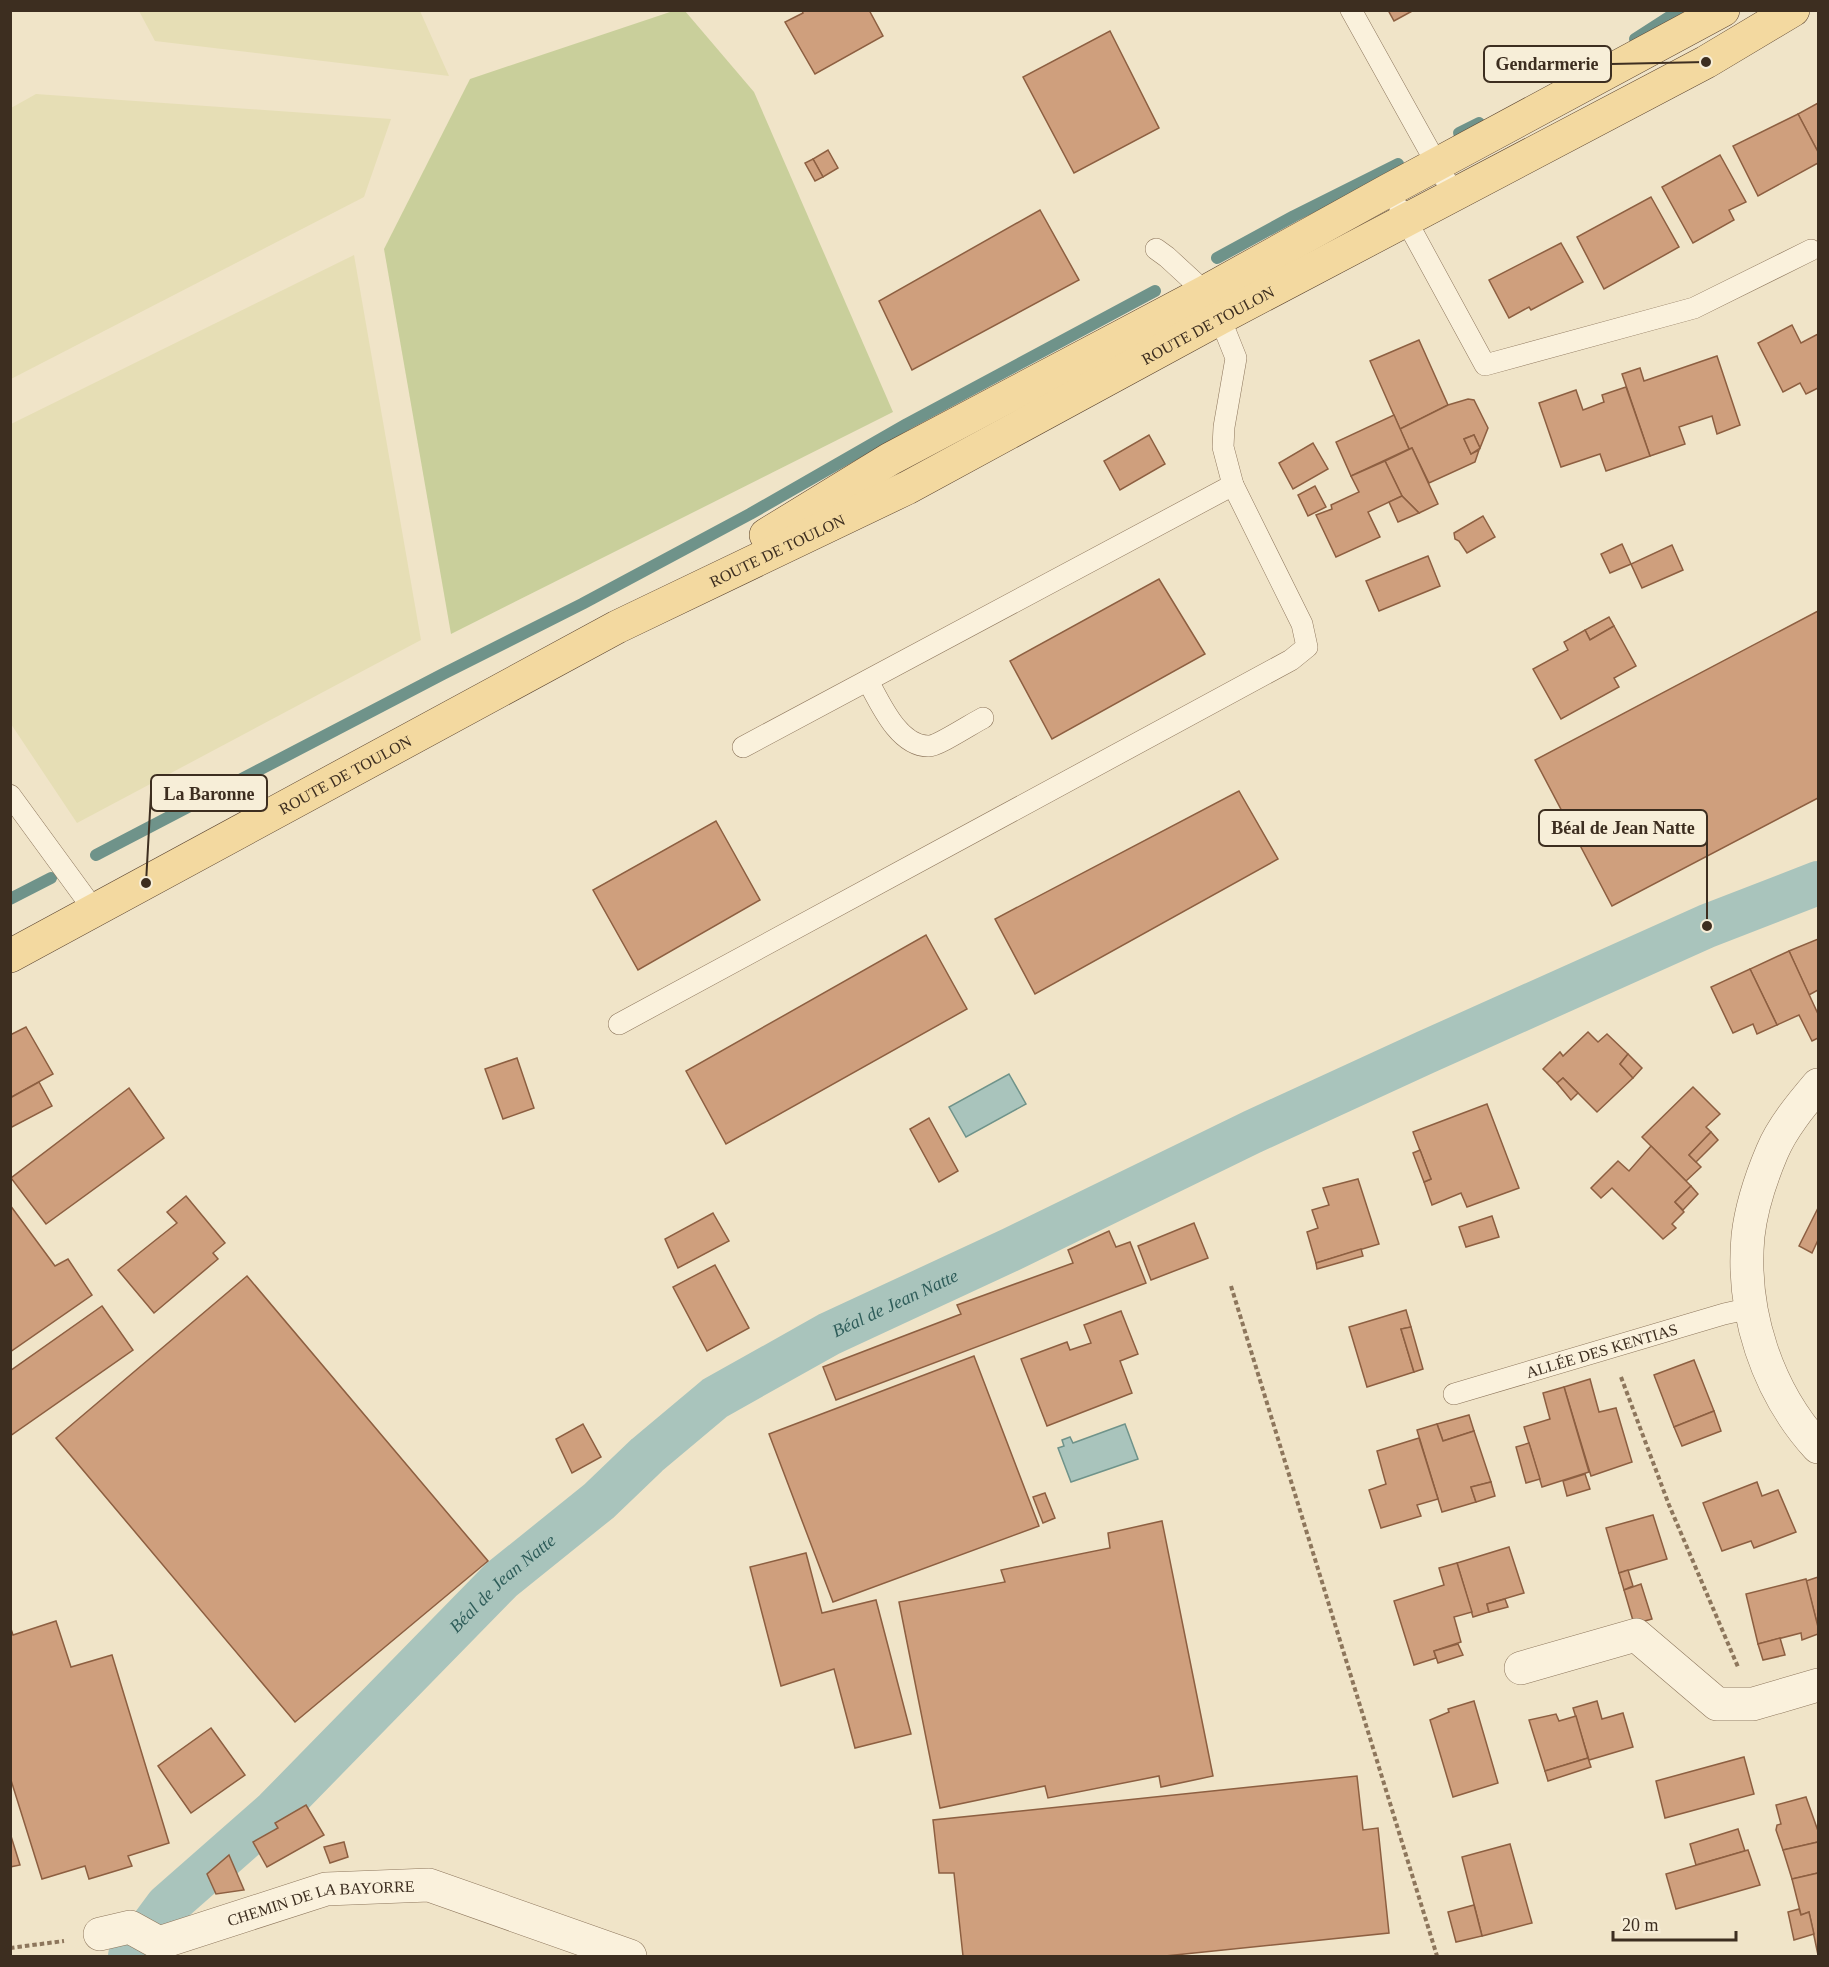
<svg xmlns="http://www.w3.org/2000/svg" width="1829" height="1967" font-family="Georgia,serif">
<style>
.farmland{fill:#e6deb5}
.green{fill:#c9cf9b}
.water{fill:#a9c4bc;stroke:#6f938a;stroke-width:1.5}
.lines{fill:none;stroke-linecap:round;stroke-linejoin:round}
.stream{stroke:#6f938a;stroke-width:12}
.canal{stroke:#a9c4bc;stroke-width:44}
.building{fill:#cf9f7d;stroke:#8d5f41;stroke-width:1.5}
.lane-casing{stroke:#8d765c;stroke-width:22}
.street-casing{stroke:#8d765c;stroke-width:34}
.primary-casing{stroke:#5b4430;stroke-width:34}
.path{stroke:#8d765c;stroke-width:4;stroke-dasharray:4.5 3;stroke-linecap:butt}
.lane{stroke:#faf1dc;stroke-width:21}
.street{stroke:#faf1dc;stroke-width:33}
.primary{stroke:#f3d9a0;stroke-width:33}
.labels{text-anchor:middle;dominant-baseline:central;stroke-width:4.5;stroke-linejoin:round;paint-order:stroke}
.street-label{font-size:16px;fill:#3d2e20;stroke:#f7eed8}
.water-label{font-size:18px;font-style:italic;fill:#2f5d5a;stroke:#f7eed8}
.leader{fill:none;stroke:#3d2e20;stroke-width:2}
.callout-dot{fill:#3d2e20;stroke:#f7eed8;stroke-width:2}
.callout{fill:#f7eed8;stroke:#3d2e20;stroke-width:2}
.callout-label{font-size:18px;text-anchor:middle;font-weight:bold;fill:#3d2e20}
</style>
<rect width="100%" height="100%" fill="#f0e4c8"/>
<g class="farmland">
<path d="M 139,11 L 420,11 L 449,76 L 155,41 Z"/>
<path d="M 36,94 L 391,119 L 364,197 L 11,379 L 11,108 Z"/>
<path d="M 354,255 L 421,640 L 77,823 L 11,724 L 11,424 Z"/>
</g>
<path class="green" d="M 673,11 L 685,11 L 754,92 L 893,412 L 451,634 L 384,249 L 470,79 Z"/>
<g class="water">
<path d="M 1009,1074 L 1026,1104 L 966,1137 L 949,1107 Z"/>
<path d="M 1125,1424 L 1138,1459 L 1071,1482 L 1058,1448 L 1064,1446 L 1062,1440 L 1070,1437 L 1073,1443 Z"/>
</g>
<g class="lines">
<g class="stream">
<path d="M 1635,39 L 1680,10"/>
<path d="M 1459,133 L 1479,123"/>
<path d="M 1217,258 L 1294,216 L 1398,164"/>
<path d="M 96,855 L 443,674 L 582,604 L 750,514 L 907,424 L 1155,291"/>
<path d="M 10,899 L 51,878"/>
</g>
<path class="canal" id="s1" d="M 130,1956 L 167,1906 L 275,1811 L 502,1579 L 599,1501 L 647,1455 L 715,1398 L 829,1334 L 1012,1249 L 1252,1132 L 1426,1052 L 1707,926 L 1818,883"/>
</g>
<g class="building">
<path d="M 802,10 L 869,10 L 883,36 L 815,74 L 785,22 L 803,13 Z"/>
<path d="M 1388,10 L 1414,10 L 1394,21 Z"/>
<path d="M 1110,31 L 1159,128 L 1074,173 L 1023,77 Z"/>
<path d="M 1818,103 L 1818,152 L 1798,114 Z"/>
<path d="M 1798,114 L 1818,152 L 1818,163 L 1758,196 L 1733,146 Z"/>
<path d="M 828,150 L 838,168 L 823,177 L 813,159 Z"/>
<path d="M 1720,155 L 1746,202 L 1729,210 L 1734,220 L 1693,243 L 1662,187 Z"/>
<path d="M 813,159 L 823,177 L 815,181 L 805,163 Z"/>
<path d="M 1651,197 L 1679,247 L 1604,289 L 1577,237 Z"/>
<path d="M 1040,210 L 1079,280 L 912,370 L 879,301 Z"/>
<path d="M 1561,243 L 1583,282 L 1531,310 L 1529,307 L 1509,318 L 1489,280 Z"/>
<path d="M 1792,325 L 1801,343 L 1818,334 L 1818,388 L 1806,394 L 1800,383 L 1783,392 L 1758,343 Z"/>
<path d="M 1419,340 L 1448,405 L 1400,429 L 1370,361 Z"/>
<path d="M 1717,356 L 1740,425 L 1717,434 L 1712,416 L 1679,427 L 1685,444 L 1650,456 L 1622,374 L 1640,368 L 1644,381 Z"/>
<path d="M 1626,387 L 1650,456 L 1606,471 L 1600,454 L 1561,467 L 1539,403 L 1576,390 L 1583,410 L 1604,402 L 1602,395 Z"/>
<path d="M 1468,399 L 1474,400 L 1488,428 L 1480,448 L 1474,435 L 1464,439 L 1471,454 L 1479,450 L 1475,462 L 1429,483 L 1412,448 L 1409,449 L 1400,429 L 1448,405 Z"/>
<path d="M 1394,415 L 1409,449 L 1351,476 L 1336,442 Z"/>
<path d="M 1149,435 L 1165,464 L 1120,490 L 1104,461 Z"/>
<path d="M 1474,435 L 1480,448 L 1471,454 L 1464,439 Z"/>
<path d="M 1313,443 L 1328,469 L 1293,489 L 1279,463 Z"/>
<path d="M 1412,448 L 1438,504 L 1419,513 L 1402,496 L 1385,461 Z"/>
<path d="M 1385,461 L 1402,496 L 1368,512 L 1380,537 L 1336,557 L 1316,515 L 1332,509 L 1331,505 L 1359,492 L 1351,476 Z"/>
<path d="M 1315,486 L 1326,507 L 1308,516 L 1298,495 Z"/>
<path d="M 1402,496 L 1419,513 L 1398,522 L 1389,502 Z"/>
<path d="M 1483,516 L 1495,537 L 1467,553 L 1459,541 L 1455,539 L 1454,533 Z"/>
<path d="M 1622,544 L 1631,564 L 1610,573 L 1601,554 Z"/>
<path d="M 1672,545 L 1683,570 L 1642,588 L 1631,564 Z"/>
<path d="M 1428,556 L 1440,586 L 1379,611 L 1366,581 Z"/>
<path d="M 1159,579 L 1205,654 L 1052,739 L 1010,661 Z"/>
<path d="M 1818,611 L 1818,798 L 1612,906 L 1535,760 Z"/>
<path d="M 1609,617 L 1614,626 L 1590,640 L 1585,630 Z"/>
<path d="M 1614,626 L 1636,666 L 1614,678 L 1619,687 L 1561,719 L 1533,669 L 1568,650 L 1564,642 L 1585,630 L 1590,640 Z"/>
<path d="M 1239,791 L 1278,859 L 1035,994 L 995,919 Z"/>
<path d="M 716,821 L 760,900 L 638,970 L 593,890 Z"/>
<path d="M 926,935 L 967,1009 L 726,1144 L 686,1071 Z"/>
<path d="M 1818,939 L 1818,990 L 1809,995 L 1789,951 Z"/>
<path d="M 1789,951 L 1818,1014 L 1818,1038 L 1812,1041 L 1799,1015 L 1777,1025 L 1750,969 Z"/>
<path d="M 1750,969 L 1777,1025 L 1757,1034 L 1753,1024 L 1733,1033 L 1711,987 Z"/>
<path d="M 26,1027 L 53,1074 L 10,1098 L 10,1035 Z"/>
<path d="M 1588,1032 L 1598,1042 L 1607,1034 L 1628,1054 L 1620,1064 L 1633,1078 L 1597,1112 L 1563,1078 L 1557,1083 L 1543,1069 L 1560,1052 L 1563,1056 Z"/>
<path d="M 1628,1054 L 1642,1068 L 1633,1078 L 1620,1064 Z"/>
<path d="M 517,1058 L 534,1108 L 503,1119 L 485,1069 Z"/>
<path d="M 1563,1078 L 1578,1093 L 1571,1100 L 1557,1083 Z"/>
<path d="M 39,1082 L 52,1106 L 10,1128 L 10,1098 Z"/>
<path d="M 1693,1087 L 1720,1114 L 1706,1127 L 1711,1132 L 1689,1155 L 1701,1167 L 1686,1181 L 1642,1137 Z"/>
<path d="M 129,1088 L 164,1138 L 46,1224 L 11,1178 Z"/>
<path d="M 1487,1104 L 1519,1188 L 1467,1207 L 1461,1193 L 1432,1205 L 1424,1182 L 1431,1179 L 1413,1132 Z"/>
<path d="M 929,1118 L 958,1171 L 939,1182 L 910,1129 Z"/>
<path d="M 1711,1132 L 1718,1140 L 1696,1162 L 1689,1155 Z"/>
<path d="M 1651,1146 L 1691,1186 L 1675,1202 L 1684,1212 L 1672,1224 L 1676,1228 L 1663,1239 L 1612,1188 L 1601,1198 L 1591,1188 L 1618,1161 L 1629,1171 Z"/>
<path d="M 1420,1150 L 1431,1179 L 1424,1182 L 1413,1153 Z"/>
<path d="M 1358,1179 L 1379,1244 L 1316,1263 L 1307,1232 L 1318,1228 L 1312,1210 L 1329,1205 L 1323,1188 Z"/>
<path d="M 1691,1186 L 1698,1194 L 1683,1210 L 1675,1202 Z"/>
<path d="M 186,1196 L 225,1243 L 213,1253 L 218,1259 L 154,1313 L 118,1270 L 177,1223 L 167,1212 Z"/>
<path d="M 10,1205 L 55,1266 L 68,1259 L 92,1295 L 10,1352 Z"/>
<path d="M 1818,1208 L 1818,1240 L 1812,1253 L 1799,1246 Z"/>
<path d="M 713,1213 L 729,1241 L 678,1268 L 665,1239 Z"/>
<path d="M 1492,1216 L 1499,1237 L 1466,1247 L 1459,1227 Z"/>
<path d="M 1194,1223 L 1208,1258 L 1151,1280 L 1138,1246 Z"/>
<path d="M 1109,1231 L 1116,1247 L 1130,1242 L 1146,1283 L 836,1400 L 823,1367 L 961,1314 L 957,1305 L 1073,1263 L 1068,1250 Z"/>
<path d="M 1361,1249 L 1363,1256 L 1317,1269 L 1316,1263 Z"/>
<path d="M 715,1265 L 749,1328 L 707,1351 L 673,1287 Z"/>
<path d="M 247,1276 L 488,1561 L 295,1722 L 56,1438 Z"/>
<path d="M 102,1306 L 133,1350 L 10,1436 L 10,1371 Z"/>
<path d="M 1406,1310 L 1411,1327 L 1401,1329 L 1414,1372 L 1367,1387 L 1349,1327 Z"/>
<path d="M 1121,1311 L 1138,1354 L 1120,1361 L 1132,1393 L 1047,1426 L 1021,1359 L 1067,1342 L 1070,1350 L 1091,1343 L 1084,1325 Z"/>
<path d="M 1411,1327 L 1423,1369 L 1414,1372 L 1401,1329 Z"/>
<path d="M 974,1356 L 1039,1526 L 833,1602 L 769,1434 Z"/>
<path d="M 1694,1360 L 1714,1411 L 1674,1427 L 1654,1375 Z"/>
<path d="M 1590,1379 L 1599,1412 L 1616,1408 L 1632,1462 L 1591,1476 L 1564,1387 Z"/>
<path d="M 1564,1387 L 1589,1472 L 1542,1487 L 1524,1427 L 1550,1419 L 1543,1393 Z"/>
<path d="M 1714,1411 L 1721,1431 L 1682,1446 L 1674,1427 Z"/>
<path d="M 1469,1415 L 1474,1431 L 1443,1441 L 1437,1424 Z"/>
<path d="M 583,1424 L 601,1457 L 572,1473 L 556,1439 Z"/>
<path d="M 1437,1424 L 1443,1441 L 1474,1431 L 1491,1482 L 1471,1487 L 1476,1502 L 1442,1512 L 1417,1430 Z"/>
<path d="M 1419,1438 L 1438,1499 L 1417,1505 L 1421,1516 L 1381,1528 L 1369,1490 L 1386,1484 L 1377,1451 Z"/>
<path d="M 1529,1443 L 1540,1479 L 1526,1483 L 1516,1447 Z"/>
<path d="M 1585,1474 L 1590,1489 L 1567,1496 L 1563,1481 Z"/>
<path d="M 1491,1482 L 1495,1496 L 1476,1502 L 1471,1487 Z"/>
<path d="M 1757,1482 L 1762,1496 L 1778,1490 L 1796,1532 L 1754,1548 L 1751,1541 L 1722,1551 L 1703,1503 Z"/>
<path d="M 1045,1493 L 1055,1518 L 1043,1523 L 1033,1497 Z"/>
<path d="M 1653,1515 L 1667,1559 L 1619,1573 L 1606,1528 Z"/>
<path d="M 1162,1521 L 1213,1776 L 1161,1787 L 1159,1776 L 1048,1798 L 1045,1786 L 940,1808 L 899,1602 L 1005,1582 L 1001,1570 L 1110,1548 L 1108,1533 Z"/>
<path d="M 1509,1547 L 1524,1593 L 1487,1604 L 1489,1612 L 1473,1617 L 1457,1563 Z"/>
<path d="M 806,1553 L 822,1613 L 876,1600 L 911,1734 L 855,1748 L 834,1669 L 781,1686 L 750,1567 Z"/>
<path d="M 1457,1563 L 1472,1612 L 1454,1617 L 1461,1642 L 1434,1651 L 1436,1658 L 1414,1665 L 1394,1601 L 1444,1585 L 1439,1568 Z"/>
<path d="M 1628,1570 L 1633,1586 L 1624,1590 L 1619,1573 Z"/>
<path d="M 1818,1577 L 1818,1627 L 1806,1581 Z"/>
<path d="M 1806,1579 L 1818,1627 L 1818,1634 L 1802,1640 L 1801,1633 L 1758,1644 L 1746,1594 Z"/>
<path d="M 1641,1584 L 1652,1619 L 1634,1624 L 1624,1590 Z"/>
<path d="M 1505,1599 L 1508,1607 L 1489,1612 L 1487,1604 Z"/>
<path d="M 56,1621 L 71,1667 L 112,1655 L 169,1843 L 128,1856 L 132,1866 L 89,1879 L 85,1866 L 42,1879 L 10,1777 L 10,1626 L 13,1635 Z"/>
<path d="M 1780,1638 L 1785,1655 L 1763,1660 L 1758,1644 Z"/>
<path d="M 1458,1644 L 1463,1655 L 1438,1663 L 1434,1651 Z"/>
<path d="M 1474,1701 L 1498,1783 L 1453,1797 L 1430,1720 L 1449,1712 L 1448,1709 Z"/>
<path d="M 1597,1701 L 1602,1719 L 1623,1713 L 1633,1747 L 1589,1760 L 1573,1708 Z"/>
<path d="M 1556,1714 L 1559,1721 L 1576,1716 L 1588,1758 L 1545,1771 L 1529,1720 Z"/>
<path d="M 211,1728 L 245,1775 L 191,1813 L 158,1766 Z"/>
<path d="M 1744,1757 L 1754,1794 L 1665,1818 L 1656,1781 Z"/>
<path d="M 1588,1758 L 1591,1767 L 1548,1781 L 1545,1771 Z"/>
<path d="M 1357,1776 L 1363,1830 L 1378,1828 L 1389,1933 L 1165,1956 L 963,1956 L 954,1873 L 939,1873 L 933,1820 Z"/>
<path d="M 1806,1797 L 1818,1831 L 1818,1842 L 1783,1850 L 1776,1830 L 1777,1825 L 1781,1824 L 1776,1805 Z"/>
<path d="M 306,1805 L 324,1835 L 267,1867 L 253,1842 L 278,1828 L 275,1823 Z"/>
<path d="M 1738,1829 L 1745,1851 L 1696,1865 L 1690,1844 Z"/>
<path d="M 10,1833 L 20,1865 L 10,1867 Z"/>
<path d="M 344,1842 L 348,1857 L 330,1863 L 324,1847 Z"/>
<path d="M 1818,1842 L 1818,1873 L 1792,1879 L 1783,1850 Z"/>
<path d="M 1510,1844 L 1532,1923 L 1482,1936 L 1462,1857 Z"/>
<path d="M 1748,1850 L 1760,1885 L 1676,1909 L 1666,1874 Z"/>
<path d="M 229,1855 L 244,1890 L 216,1894 L 207,1874 Z"/>
<path d="M 1818,1873 L 1818,1955 L 1809,1912 L 1801,1915 L 1792,1879 Z"/>
<path d="M 1474,1905 L 1482,1936 L 1456,1942 L 1448,1912 Z"/>
<path d="M 1799,1909 L 1801,1915 L 1809,1912 L 1814,1934 L 1794,1940 L 1788,1912 Z"/>
</g>
<g class="lines">
<g class="lane-casing">
<g id="lane">
<path d="M 1351,10 L 1454,195"/>
<path d="M 1400,209 L 1485,365 L 1694,308 L 1811,250"/>
<path d="M 868,681 C 880,703 899,747 929,746 C 938,746 973,723 983,718"/>
<path d="M 743,747 L 1233,485"/>
<path d="M 10,795 L 94,910"/>
<path d="M 619,1024 L 1291,660 L 1307,647 L 1302,624 L 1233,485 L 1223,447 L 1224,427 L 1236,358 L 1220,318 L 1205,292 L 1167,257 L 1156,249"/>
<path id="s2" d="M 1454,1394 L 1724,1314 L 1751,1308"/>
</g>
</g>
<g class="street-casing">
<g id="street">
<path d="M 1818,1085 C 1801,1105 1782,1128 1772,1152 C 1761,1178 1751,1209 1748,1236 C 1741,1312 1767,1391 1818,1447"/>
<path d="M 1521,1668 L 1636,1635 L 1717,1704 L 1753,1704 L 1818,1685"/>
<path id="s3" d="M 100,1934 L 130,1927 L 159,1943 L 326,1889 L 429,1885 L 630,1956"/>
</g>
</g>
<g class="primary-casing">
<g id="primary">
<path d="M 766,535 L 890,459 L 1205,292 L 1389,190 L 1723,10"/>
<path id="s4" d="M 10,956 L 617,627 L 907,488 L 1220,318 L 1706,62 L 1793,10"/>
</g>
</g>
<g class="path">
<path d="M 1231,1286 L 1437,1956"/>
<path d="M 1621,1377 L 1669,1505 L 1738,1667"/>
<path d="M 10,1948 L 64,1941"/>
</g>
<use href="#lane" class="lane"/>
<use href="#street" class="street"/>
<use href="#primary" class="primary"/>
</g>
<g class="labels">
<g class="street-label">
<text stroke="none"><textPath href="#s4" startOffset="1354">ROUTE DE TOULON</textPath></text>
<text stroke="none"><textPath href="#s4" startOffset="868">ROUTE DE TOULON</textPath></text>
<text stroke="none"><textPath href="#s4" startOffset="381">ROUTE DE TOULON</textPath></text>
<text stroke="none"><textPath href="#s2" startOffset="154">ALLÉE DES KENTIAS</textPath></text>
<text stroke="none"><textPath href="#s3" startOffset="232">CHEMIN DE LA BAYORRE</textPath></text>
</g>
<g class="water-label">
<text stroke="none"><textPath href="#s1" startOffset="1014">Béal de Jean Natte</textPath></text>
<text stroke="none"><textPath href="#s1" startOffset="528">Béal de Jean Natte</textPath></text>
</g>
</g>
<path class="leader" d="M1706 62L1611 64M146 883L151 793M1707 926L1707 828"/>
<g class="callout-dot">
<circle cx="1706" cy="62" r="6"/>
<circle cx="146" cy="883" r="6"/>
<circle cx="1707" cy="926" r="6"/>
</g>
<g class="callout">
<rect x="1484" y="46" width="127" height="36" rx="6"/>
<rect x="151" y="775" width="116" height="36" rx="6"/>
<rect x="1539" y="810" width="168" height="36" rx="6"/>
</g>
<g class="callout-label">
<text x="1547" y="70">Gendarmerie</text>
<text x="209" y="800">La Baronne</text>
<text x="1623" y="834">Béal de Jean Natte</text>
</g>
<rect width="1829" height="1967" fill="none" stroke="#3d2e20" stroke-width="24"/>
<path d="M1613 1931v9h123v-9" fill="none" stroke="#3d2e20" stroke-width="3"/>
<text x="1622" y="1931" font-size="18" fill="#3d2e20" stroke="#f7eed8" stroke-width="4.5" paint-order="stroke">20 m</text>
</svg>
